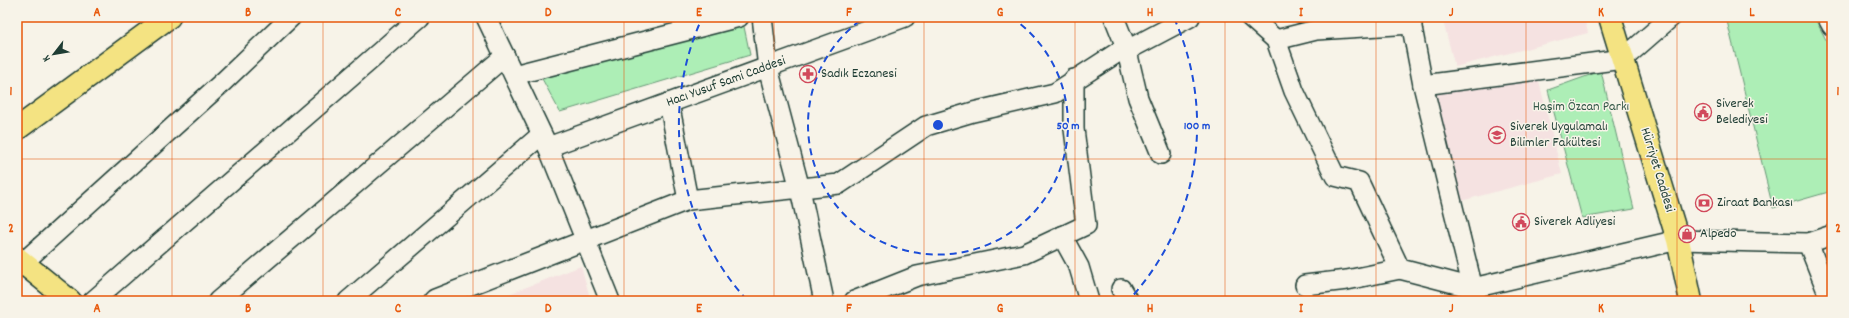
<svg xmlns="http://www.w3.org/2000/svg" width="1849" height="318" font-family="Dekko,sans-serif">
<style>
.built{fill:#f5e2e1}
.green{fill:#adeeb6;stroke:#669675}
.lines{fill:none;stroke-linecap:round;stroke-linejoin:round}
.minor-casing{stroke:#1f3d34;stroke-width:22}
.major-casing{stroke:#1f3d34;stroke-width:25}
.minor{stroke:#f7f3e8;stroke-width:19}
.major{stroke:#f4e382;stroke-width:22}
.grid{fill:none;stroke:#e8590c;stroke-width:1;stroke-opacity:0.55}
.ring{fill:none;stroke:#1d4ed8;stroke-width:2;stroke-dasharray:7 5}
.labels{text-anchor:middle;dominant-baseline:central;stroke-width:3;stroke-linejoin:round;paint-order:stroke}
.poi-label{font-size:14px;fill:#1f3d34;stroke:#f7f3e8;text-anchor:start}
.street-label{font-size:14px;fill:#1f3d34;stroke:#f7f3e8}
.park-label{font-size:14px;fill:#345848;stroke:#f7f3e8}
.centre{fill:#1d4ed8;stroke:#f7f3e8;stroke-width:2}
.ring-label{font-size:12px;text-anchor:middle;font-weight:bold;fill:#1d4ed8;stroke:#f7f3e8;stroke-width:3;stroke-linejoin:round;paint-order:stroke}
.neatline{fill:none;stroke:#e8590c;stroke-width:1.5}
.grid-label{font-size:13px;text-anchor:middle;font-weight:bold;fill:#e8590c}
</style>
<rect width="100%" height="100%" fill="#f7f3e8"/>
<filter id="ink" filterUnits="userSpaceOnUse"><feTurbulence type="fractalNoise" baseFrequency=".025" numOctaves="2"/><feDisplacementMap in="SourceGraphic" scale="8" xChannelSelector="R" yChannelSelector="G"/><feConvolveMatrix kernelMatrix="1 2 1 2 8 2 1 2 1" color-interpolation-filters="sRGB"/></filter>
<g filter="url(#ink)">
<g class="built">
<path d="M 1442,17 L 1584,17 L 1588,33 L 1455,67 Z"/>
<path d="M 1538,77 L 1562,174 L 1457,202 L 1433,95 Z"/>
<path d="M 581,266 L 591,301 L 491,301 Z"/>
</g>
<g class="green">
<path d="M 1726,17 L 1814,17 L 1832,51 L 1832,191 L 1773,208 Z"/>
<path d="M 743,22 L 750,55 L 560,112 L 540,75 Z"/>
<path d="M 1601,71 L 1634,209 L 1582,218 L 1548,90 Z"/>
</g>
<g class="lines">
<g class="minor-casing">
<g id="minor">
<path d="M 486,17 L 548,147 L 610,301"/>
<path d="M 762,17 L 768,68 L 800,189 L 824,301"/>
<path d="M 1114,17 L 1126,47 L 1138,98 L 1161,154"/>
<path d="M 1250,17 L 1276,40 L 1294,91 L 1335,176 L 1359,182 L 1400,269 L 1473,288 L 1678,240 L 1808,243 L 1832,235"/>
<path d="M 1410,17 L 1423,85 L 1476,301"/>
<path d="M 1827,17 L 1832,26"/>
<path d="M 1276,40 L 1316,30 L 1412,24"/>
<path d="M 514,75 L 739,17"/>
<path d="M 1423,85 L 1623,59 L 1671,17"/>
<path d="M 669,103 L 688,200"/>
<path d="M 548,147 L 905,17"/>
<path d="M 1062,236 L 1079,267 L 1089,301"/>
<path d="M 1808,243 L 1831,301"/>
<path d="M 17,268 L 224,81 L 291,17"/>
<path d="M 1305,285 L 1347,280 L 1400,269"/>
<path d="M 1121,289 L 1128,301"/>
<path d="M 93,301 L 420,17"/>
<path d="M 218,301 L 505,56"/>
<path d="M 348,301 L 541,135"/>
<path d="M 433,301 L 435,299 L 688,200 L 839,184 L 926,126 L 973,112 L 1055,93 L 1126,47 L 1135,46 L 1190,17"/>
<path d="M 854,301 L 917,276 L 1024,254 L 1086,225 L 1074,129 L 1074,79"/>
</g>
</g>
<g class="major-casing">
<g id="major">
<path d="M 1610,17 L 1678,240 L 1691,301"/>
<path d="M 17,129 L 169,17"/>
<path d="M 17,258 L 70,301"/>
</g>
</g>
<use href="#minor" class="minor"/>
<use href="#major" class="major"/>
</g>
</g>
<path class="grid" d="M 172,17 L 172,301M 323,17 L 323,301M 473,17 L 473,301M 624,17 L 624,301M 774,17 L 774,301M 924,17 L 924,301M 1075,17 L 1075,301M 1225,17 L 1225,301M 1376,17 L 1376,301M 1526,17 L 1526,301M 1677,17 L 1677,301M 17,159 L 1832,159"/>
<g class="ring">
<path d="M1011 17A130 130 0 1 1 865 17"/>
<path d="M747 300A259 259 0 0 1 702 18M1174 18A259 259 0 0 1 1129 300"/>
</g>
<defs>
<g id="pharmacy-ring" transform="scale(0.9)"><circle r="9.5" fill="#f7f3e8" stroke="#d1495b" stroke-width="1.5"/><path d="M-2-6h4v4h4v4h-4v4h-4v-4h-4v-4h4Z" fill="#d1495b"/></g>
<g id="civic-ring" transform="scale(0.9)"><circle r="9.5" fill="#f7f3e8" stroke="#d1495b" stroke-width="1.5"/><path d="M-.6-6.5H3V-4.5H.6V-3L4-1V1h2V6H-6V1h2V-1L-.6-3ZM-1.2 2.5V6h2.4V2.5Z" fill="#d1495b"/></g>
<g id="university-ring" transform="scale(0.9)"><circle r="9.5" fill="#f7f3e8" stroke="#d1495b" stroke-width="1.5"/><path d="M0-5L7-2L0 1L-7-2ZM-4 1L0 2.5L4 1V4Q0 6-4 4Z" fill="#d1495b"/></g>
<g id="bank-ring" transform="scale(0.9)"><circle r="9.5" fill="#f7f3e8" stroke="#d1495b" stroke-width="1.5"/><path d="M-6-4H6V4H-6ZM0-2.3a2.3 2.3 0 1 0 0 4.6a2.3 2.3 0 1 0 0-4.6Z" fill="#d1495b"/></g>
<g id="shop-ring" transform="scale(0.9)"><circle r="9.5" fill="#f7f3e8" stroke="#d1495b" stroke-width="1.5"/><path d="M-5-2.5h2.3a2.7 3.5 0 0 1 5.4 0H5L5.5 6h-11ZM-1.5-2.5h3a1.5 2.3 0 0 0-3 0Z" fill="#d1495b"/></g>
</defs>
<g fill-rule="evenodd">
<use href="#pharmacy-ring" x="808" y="74"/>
<use href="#civic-ring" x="1703" y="112"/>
<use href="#university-ring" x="1497" y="135"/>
<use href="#bank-ring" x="1704" y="203"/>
<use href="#civic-ring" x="1521" y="222"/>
<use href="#shop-ring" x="1687" y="234"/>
</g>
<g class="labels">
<g class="poi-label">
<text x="821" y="74">Sadık Eczanesi</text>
<text x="1716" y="104">Siverek<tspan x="1716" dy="16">Belediyesi</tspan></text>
<text x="1510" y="127">Siverek Uygulamalı<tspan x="1510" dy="16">Bilimler Fakültesi</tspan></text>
<text x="1717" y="203">Ziraat Bankası</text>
<text x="1534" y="222">Siverek Adliyesi</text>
<text x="1700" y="234">Alpedo</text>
</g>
<g class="street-label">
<text transform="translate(726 82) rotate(-20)">Hacı Yusuf Sami Caddesi</text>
<text transform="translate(1657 170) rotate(73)">Hürriyet Caddesi</text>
</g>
<g class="park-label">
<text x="1581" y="107">Haşim Özcan Parkı</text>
</g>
</g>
<circle cx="938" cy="125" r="6" class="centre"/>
<g class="ring-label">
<text x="1068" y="129">50 m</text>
<text x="1197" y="129">100 m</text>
</g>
<rect width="1849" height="318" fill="none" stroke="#f7f3e8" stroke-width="44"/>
<g transform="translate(54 54) rotate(239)" stroke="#f7f3e8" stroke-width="3" paint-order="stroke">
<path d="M0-3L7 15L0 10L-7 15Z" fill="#1f3d34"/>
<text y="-6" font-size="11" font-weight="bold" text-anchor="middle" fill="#1f3d34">K</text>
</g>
<rect x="22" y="22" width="1805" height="274" class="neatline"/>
<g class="grid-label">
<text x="97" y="16">A</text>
<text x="248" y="16">B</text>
<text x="398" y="16">C</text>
<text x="548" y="16">D</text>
<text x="699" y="16">E</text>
<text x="849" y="16">F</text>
<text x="1000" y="16">G</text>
<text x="1150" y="16">H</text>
<text x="1301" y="16">I</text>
<text x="1451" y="16">J</text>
<text x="1601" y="16">K</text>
<text x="1752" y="16">L</text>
<text x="11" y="95">1</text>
<text x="1838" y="95">1</text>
<text x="11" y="232">2</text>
<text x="1838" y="232">2</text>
<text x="97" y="312">A</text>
<text x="248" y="312">B</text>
<text x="398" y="312">C</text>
<text x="548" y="312">D</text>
<text x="699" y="312">E</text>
<text x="849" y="312">F</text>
<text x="1000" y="312">G</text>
<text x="1150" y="312">H</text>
<text x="1301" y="312">I</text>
<text x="1451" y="312">J</text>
<text x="1601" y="312">K</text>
<text x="1752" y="312">L</text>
</g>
</svg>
